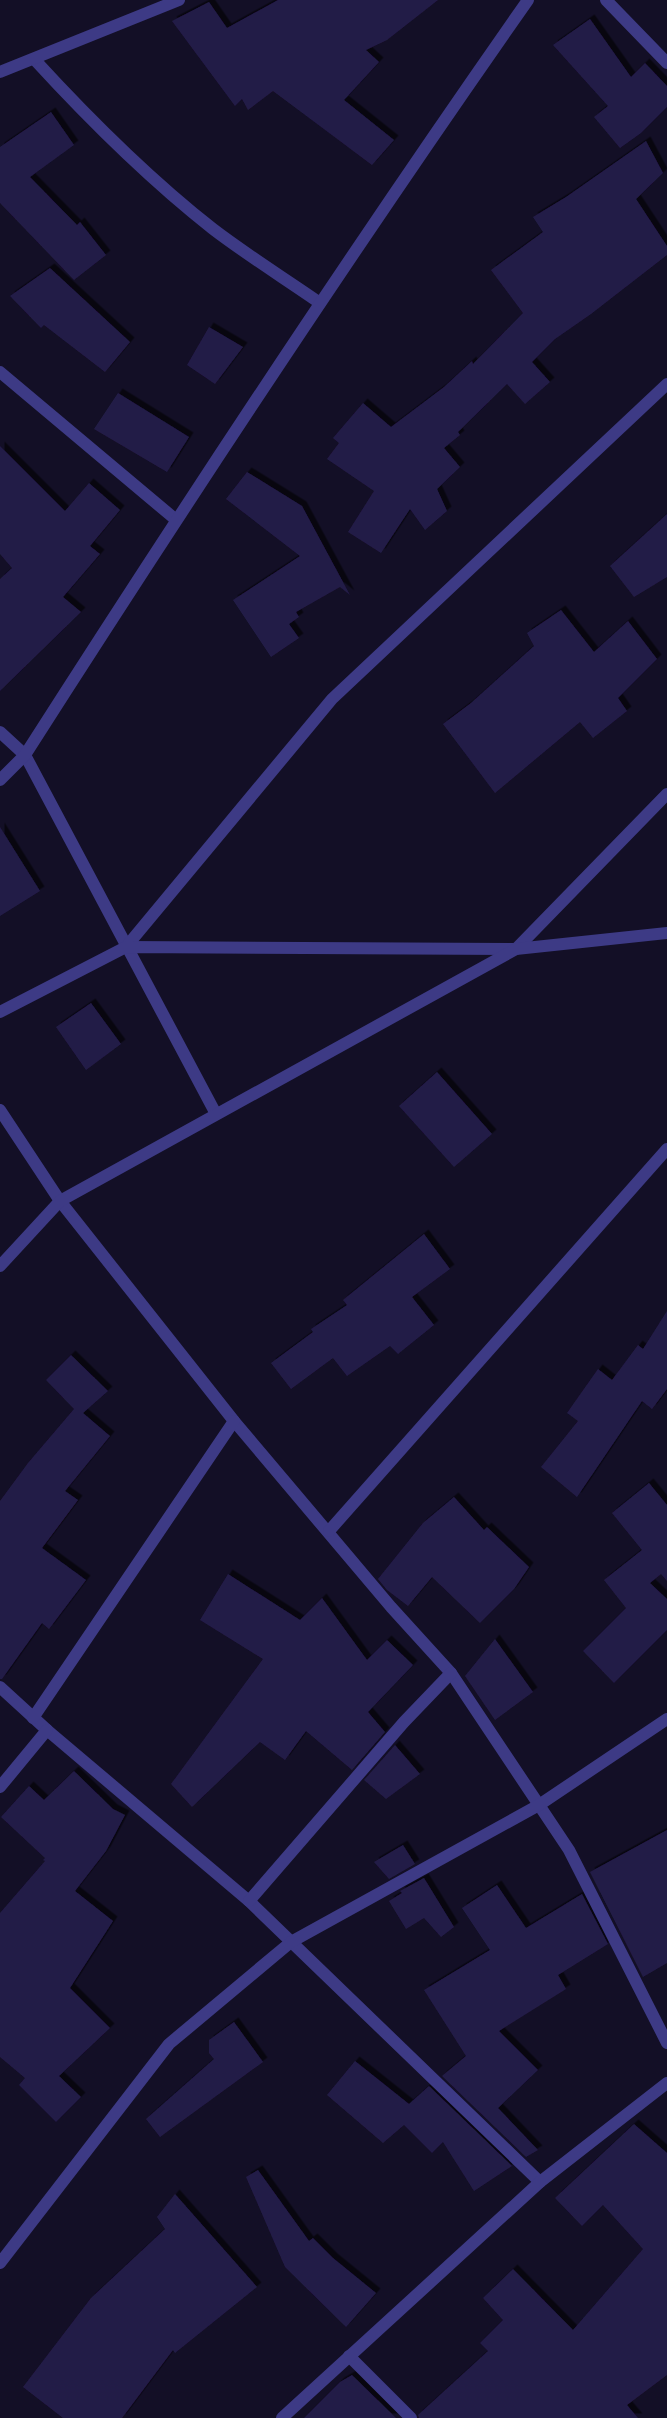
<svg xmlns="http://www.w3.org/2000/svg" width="667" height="2418" font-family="'DejaVu Sans',sans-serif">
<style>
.building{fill:#241b47;filter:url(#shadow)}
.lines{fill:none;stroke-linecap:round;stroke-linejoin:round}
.street{stroke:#3d3a85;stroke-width:12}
</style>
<defs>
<filter id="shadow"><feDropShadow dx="4.5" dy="-4.5" stdDeviation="0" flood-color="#0009"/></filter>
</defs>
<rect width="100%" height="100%" fill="#130f26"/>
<g class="building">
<path d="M 278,0 L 438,0 L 387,40 L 366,50 L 379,62 L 344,100 L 394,140 L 372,165 L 273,91 L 248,110 L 242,99 L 235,106 L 172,21 L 209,2 L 227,28 Z"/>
<path d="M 590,19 L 631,77 L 645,63 L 667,86 L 667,107 L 641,133 L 620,148 L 594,117 L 608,106 L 553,45 Z"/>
<path d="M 51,112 L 74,145 L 30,177 L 77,225 L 80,222 L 106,255 L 74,280 L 0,203 L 0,147 Z"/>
<path d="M 646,141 L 663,173 L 636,199 L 667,246 L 667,255 L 591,314 L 555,339 L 532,362 L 550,382 L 525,404 L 507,384 L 458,432 L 460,435 L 444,448 L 460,467 L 437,489 L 447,511 L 425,530 L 410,509 L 381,553 L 348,532 L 374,491 L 327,459 L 339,443 L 333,438 L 363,403 L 391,427 L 444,387 L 472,361 L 473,364 L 523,313 L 491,270 L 543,232 L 533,217 L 566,197 Z"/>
<path d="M 50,268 L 130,342 L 105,372 L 44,325 L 41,328 L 10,296 Z"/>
<path d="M 209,327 L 243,347 L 215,384 L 187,365 Z"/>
<path d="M 118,393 L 189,437 L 167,472 L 94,429 Z"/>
<path d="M 0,446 L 65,511 L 89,483 L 120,510 L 90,546 L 100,554 L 63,597 L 81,612 L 0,691 L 0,579 L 12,568 L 0,554 Z"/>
<path d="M 247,472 L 302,506 L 350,595 L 340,587 L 296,612 L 299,617 L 289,624 L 299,638 L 271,657 L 233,600 L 300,556 L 226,499 Z"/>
<path d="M 667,514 L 667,577 L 634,597 L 610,566 Z"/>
<path d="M 561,610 L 594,652 L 628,621 L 657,659 L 618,698 L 627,711 L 593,738 L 580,722 L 495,793 L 443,724 L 471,703 L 534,646 L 527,633 Z"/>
<path d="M 0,827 L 40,891 L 0,916 Z"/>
<path d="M 91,1003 L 121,1044 L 86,1070 L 56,1027 Z"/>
<path d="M 437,1072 L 492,1134 L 454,1167 L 399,1106 Z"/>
<path d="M 424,1234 L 450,1269 L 412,1297 L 434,1325 L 398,1354 L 390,1346 L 347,1376 L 333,1358 L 291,1389 L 271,1363 L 313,1332 L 311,1329 L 347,1305 L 343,1300 Z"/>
<path d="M 667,1311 L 667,1389 L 652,1409 L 642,1401 L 577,1497 L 541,1467 L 578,1421 L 567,1413 L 598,1369 L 612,1380 L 638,1345 L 643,1349 Z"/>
<path d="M 71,1355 L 108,1391 L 83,1413 L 110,1436 L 65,1491 L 78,1500 L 42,1548 L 86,1580 L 49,1629 L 42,1623 L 2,1679 L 0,1679 L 0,1501 L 28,1463 L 74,1409 L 46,1380 Z"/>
<path d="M 649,1483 L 667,1505 L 667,1581 L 661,1574 L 650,1583 L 667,1599 L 667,1630 L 614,1683 L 583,1651 L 626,1608 L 604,1580 L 642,1550 L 612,1513 Z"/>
<path d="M 454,1497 L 484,1530 L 487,1527 L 529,1567 L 514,1589 L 480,1623 L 432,1577 L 408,1606 L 387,1590 L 378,1579 L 423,1523 Z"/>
<path d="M 228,1574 L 300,1620 L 322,1598 L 367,1660 L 387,1640 L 413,1665 L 368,1712 L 385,1732 L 352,1770 L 306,1731 L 285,1760 L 260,1742 L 192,1807 L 171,1784 L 263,1659 L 200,1620 Z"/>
<path d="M 495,1639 L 533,1692 L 495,1720 L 465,1676 Z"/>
<path d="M 395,1745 L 420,1774 L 386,1799 L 364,1780 Z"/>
<path d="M 74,1771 L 113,1809 L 125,1815 L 106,1851 L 75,1891 L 113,1921 L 70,1988 L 110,2028 L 59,2076 L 81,2097 L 56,2122 L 19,2085 L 25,2078 L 0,2057 L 0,1913 L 45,1861 L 43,1860 L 45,1858 L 1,1817 L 29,1786 L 44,1800 Z"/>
<path d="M 667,1830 L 667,1963 L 643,1977 L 590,1872 Z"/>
<path d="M 403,1845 L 415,1864 L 389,1879 L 374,1862 Z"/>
<path d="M 424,1878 L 454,1927 L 441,1937 L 424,1918 L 406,1929 L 389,1901 L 402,1893 L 400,1891 Z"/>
<path d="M 497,1885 L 526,1928 L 582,1894 L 608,1944 L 558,1975 L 566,1989 L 499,2031 L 538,2070 L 498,2108 L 538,2150 L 526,2157 L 442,2076 L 466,2056 L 424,1990 L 490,1950 L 462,1908 Z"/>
<path d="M 234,2022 L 263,2062 L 160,2137 L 146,2119 L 214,2059 L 209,2053 L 209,2040 Z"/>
<path d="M 355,2061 L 409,2104 L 429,2086 L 512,2166 L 474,2191 L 443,2142 L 432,2153 L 404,2125 L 383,2143 L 327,2095 Z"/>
<path d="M 634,2124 L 667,2153 L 667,2375 L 627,2405 L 638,2418 L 419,2418 L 418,2415 L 488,2351 L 480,2343 L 503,2320 L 483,2298 L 513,2269 L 573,2330 L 643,2249 L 603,2205 L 582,2226 L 555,2198 Z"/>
<path d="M 258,2170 L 309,2241 L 313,2238 L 333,2258 L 376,2293 L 346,2327 L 285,2267 L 246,2177 Z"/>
<path d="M 175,2194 L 257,2287 L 175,2353 L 173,2350 L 122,2418 L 63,2418 L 23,2387 L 91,2298 L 165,2229 L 157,2217 Z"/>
<path d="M 352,2375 L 396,2418 L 304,2418 L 340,2382 Z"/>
</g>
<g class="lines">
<g class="street">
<path d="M 606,0 L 667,63"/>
<path d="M 34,59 C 89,119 148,178 213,229 C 247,255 284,278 320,303"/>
<path d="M 0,72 L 179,0"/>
<path d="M 0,372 L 175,519"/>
<path d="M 0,732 L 25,755 L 216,1114"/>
<path d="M 0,780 L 25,755 C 188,500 354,248 528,0"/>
<path d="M 126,947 L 332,699 L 667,384"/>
<path d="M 0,1012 L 126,947 L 516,949 L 667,794"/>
<path d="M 0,1110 L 60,1201 L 234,1421 L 391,1607 L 451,1673 L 569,1850 L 667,2043"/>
<path d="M 0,1266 L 60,1201 L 516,949 L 667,933"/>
<path d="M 329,1531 L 667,1149"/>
<path d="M 0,1687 L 47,1730 L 249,1901 L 540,2182"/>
<path d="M 33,1718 L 234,1421"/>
<path d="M 0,1787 L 47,1730"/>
<path d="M 249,1901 L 404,1722 L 451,1673"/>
<path d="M 0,2263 L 169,2044 L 291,1942 L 539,1805 L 667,1719"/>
<path d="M 349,2356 L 411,2418"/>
<path d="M 282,2418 L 540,2182 L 667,2083"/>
</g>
</g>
</svg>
